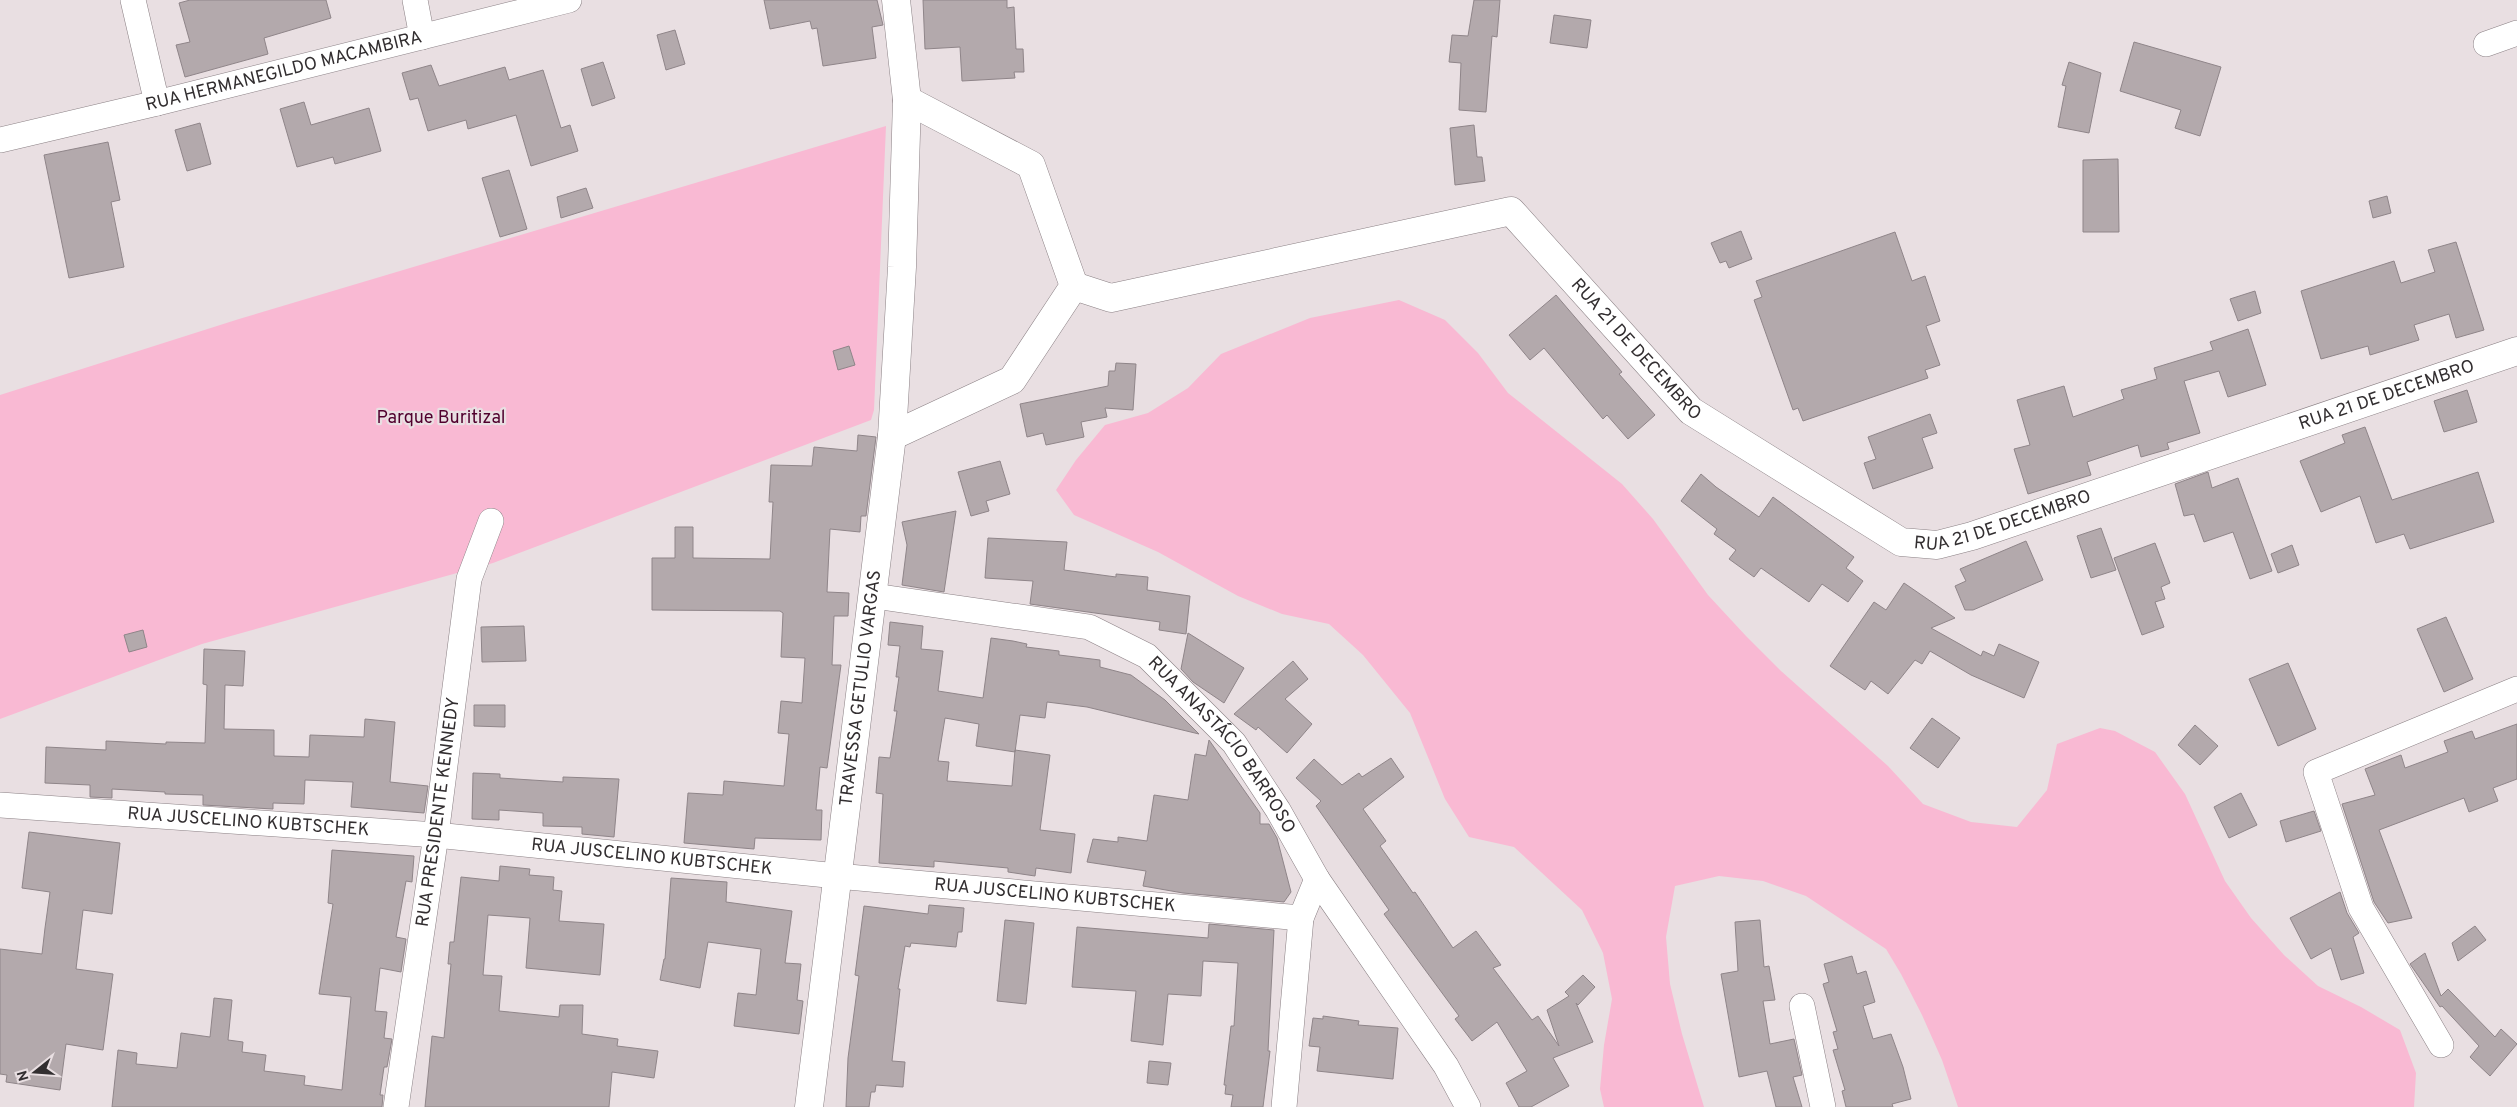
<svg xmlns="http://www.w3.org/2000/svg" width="2517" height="1107" font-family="Overpass,sans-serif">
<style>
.green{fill:#f9b9d3}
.building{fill:#b3a9ac;stroke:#8f8589}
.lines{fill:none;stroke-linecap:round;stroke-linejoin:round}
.street-casing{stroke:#8b8185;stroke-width:26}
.secondary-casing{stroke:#8b8185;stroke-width:29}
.street{stroke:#fff;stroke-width:25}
.secondary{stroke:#fff;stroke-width:28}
.labels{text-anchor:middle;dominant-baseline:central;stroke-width:4.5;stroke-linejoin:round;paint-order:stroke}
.street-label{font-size:18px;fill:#322e30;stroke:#e9dfe2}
.park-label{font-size:18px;fill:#51002e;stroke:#e9dfe2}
</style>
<rect width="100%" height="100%" fill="#e9dfe2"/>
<g class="green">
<path d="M 886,126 L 874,410 L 871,420 L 493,563 L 202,644 L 0,719 L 0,395 L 239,319 Z"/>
<path d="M 1399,300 L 1445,320 L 1478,353 L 1508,393 L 1622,484 L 1653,519 L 1708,595 L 1746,636 L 1781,671 L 1888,766 L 1923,804 L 1971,822 L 2017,827 L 2047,790 L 2057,744 L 2100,728 L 2115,731 L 2155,752 L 2185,794 L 2225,881 L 2251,918 L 2284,955 L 2318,986 L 2361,1007 L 2400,1030 L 2416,1073 L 2414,1107 L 1958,1107 L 1942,1060 L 1922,1015 L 1901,974 L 1886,949 L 1806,896 L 1763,881 L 1719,876 L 1675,886 L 1666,937 L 1670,984 L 1682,1034 L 1704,1107 L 1604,1107 L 1600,1089 L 1604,1045 L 1612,999 L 1603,953 L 1582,910 L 1514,847 L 1469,837 L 1445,799 L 1410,713 L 1363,655 L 1329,624 L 1282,614 L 1238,596 L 1158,552 L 1074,515 L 1056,490 L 1076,460 L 1105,425 L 1148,413 L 1188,388 L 1221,354 L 1310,318 Z"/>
</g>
<g class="building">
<path d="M 190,0 L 326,0 L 331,18 L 264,38 L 268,54 L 185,77 L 176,45 L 190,42 L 179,3 Z"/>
<path d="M 764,0 L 877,0 L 883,25 L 872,27 L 876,58 L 823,66 L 817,28 L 812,29 L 810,21 L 770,29 Z"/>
<path d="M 923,0 L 1007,0 L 1007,8 L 1014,7 L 1016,49 L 1023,49 L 1024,72 L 1014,72 L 1015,78 L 962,81 L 960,47 L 925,49 Z"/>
<path d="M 1474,0 L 1500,0 L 1497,37 L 1492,36 L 1486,112 L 1459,110 L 1461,63 L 1449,62 L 1452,35 L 1468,36 Z"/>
<path d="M 1554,15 L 1591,20 L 1587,48 L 1550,43 Z"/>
<path d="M 675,30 L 685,64 L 666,70 L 657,35 Z"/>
<path d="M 2134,42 L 2221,67 L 2200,136 L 2175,128 L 2181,110 L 2120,91 Z"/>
<path d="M 603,62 L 615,98 L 592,106 L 581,69 Z"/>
<path d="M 2069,62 L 2101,73 L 2089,133 L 2058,127 L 2066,86 L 2062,85 Z"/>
<path d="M 431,65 L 439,86 L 505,67 L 509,80 L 543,70 L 561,128 L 570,125 L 578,151 L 531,166 L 516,115 L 468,129 L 466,120 L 428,131 L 418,98 L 410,100 L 402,73 Z"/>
<path d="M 304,102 L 311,125 L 369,108 L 381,151 L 335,164 L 333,157 L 297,167 L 280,109 Z"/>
<path d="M 200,123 L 211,164 L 187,171 L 175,130 Z"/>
<path d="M 1474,125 L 1477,157 L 1482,157 L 1485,181 L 1455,185 L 1450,128 Z"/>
<path d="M 108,142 L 120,200 L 111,202 L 124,267 L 69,278 L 44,155 Z"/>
<path d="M 2118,159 L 2119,232 L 2083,232 L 2083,160 Z"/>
<path d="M 509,170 L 527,229 L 500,237 L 482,178 Z"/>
<path d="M 586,188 L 593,208 L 561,218 L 557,197 Z"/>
<path d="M 2387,196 L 2391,213 L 2373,218 L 2369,201 Z"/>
<path d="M 1741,231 L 1752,259 L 1729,268 L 1726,261 L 1720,263 L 1711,243 Z"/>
<path d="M 1895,232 L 1912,281 L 1925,276 L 1940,321 L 1926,326 L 1940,365 L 1925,370 L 1928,378 L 1803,421 L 1798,408 L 1793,410 L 1754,300 L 1762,297 L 1756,281 Z"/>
<path d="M 2456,242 L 2484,330 L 2456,338 L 2449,314 L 2414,325 L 2419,340 L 2370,355 L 2368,346 L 2321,359 L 2301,291 L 2394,261 L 2401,283 L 2435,272 L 2428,250 Z"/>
<path d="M 2255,291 L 2261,313 L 2238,321 L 2230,299 Z"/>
<path d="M 1556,295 L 1622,372 L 1619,374 L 1655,415 L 1628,439 L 1607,415 L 1603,419 L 1544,348 L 1530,360 L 1509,335 Z"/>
<path d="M 2248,329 L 2266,385 L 2228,397 L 2219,371 L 2184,381 L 2200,433 L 2167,443 L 2169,449 L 2141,457 L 2138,445 L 2087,462 L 2091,475 L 2028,494 L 2014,449 L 2030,445 L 2017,400 L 2064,386 L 2073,417 L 2124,399 L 2121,390 L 2157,379 L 2154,368 L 2213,350 L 2210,342 Z"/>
<path d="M 849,346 L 855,365 L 838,370 L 833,351 Z"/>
<path d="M 1116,363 L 1136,364 L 1133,410 L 1105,408 L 1107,417 L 1081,422 L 1084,437 L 1046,445 L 1043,433 L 1027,437 L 1020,404 L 1108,386 L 1109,371 L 1115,371 Z"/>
<path d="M 2467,390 L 2477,422 L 2444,432 L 2434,401 Z"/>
<path d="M 1930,414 L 1937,433 L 1922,438 L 1933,468 L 1873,489 L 1864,463 L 1876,459 L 1868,437 Z"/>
<path d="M 2365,427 L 2392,500 L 2478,472 L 2494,522 L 2410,549 L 2404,534 L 2376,543 L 2360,496 L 2321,512 L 2300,461 L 2345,443 L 2342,435 Z"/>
<path d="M 858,435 L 876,437 L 866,516 L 861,516 L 860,532 L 830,529 L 827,592 L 849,593 L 848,616 L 834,616 L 832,665 L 841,665 L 827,768 L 820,767 L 816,810 L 822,810 L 821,840 L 755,838 L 754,849 L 684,843 L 688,793 L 723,795 L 724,781 L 784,786 L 789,734 L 778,733 L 781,701 L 802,703 L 805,658 L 781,657 L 783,613 L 780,611 L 652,610 L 652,558 L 675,558 L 675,527 L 693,527 L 693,558 L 770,559 L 773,502 L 769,502 L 771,465 L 812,466 L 814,447 L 857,451 Z"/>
<path d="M 1000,461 L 1010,494 L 986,501 L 989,511 L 971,516 L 958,472 Z"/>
<path d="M 2208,472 L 2212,488 L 2238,478 L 2272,571 L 2250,579 L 2233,532 L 2204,542 L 2194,514 L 2184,516 L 2175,484 Z"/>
<path d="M 1701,474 L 1716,487 L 1759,517 L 1773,497 L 1854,557 L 1846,568 L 1863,581 L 1848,602 L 1822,584 L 1809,602 L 1761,568 L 1754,577 L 1729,559 L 1736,550 L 1714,534 L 1717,529 L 1681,501 Z"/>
<path d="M 956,511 L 944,592 L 902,585 L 907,545 L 902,522 Z"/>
<path d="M 2101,528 L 2116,570 L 2091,578 L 2077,536 Z"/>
<path d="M 988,538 L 1067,542 L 1064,570 L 1116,577 L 1116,574 L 1148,577 L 1147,590 L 1190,596 L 1186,634 L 1159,630 L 1160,622 L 1030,604 L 1033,581 L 985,578 Z"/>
<path d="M 2026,541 L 2043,580 L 1973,610 L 1965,610 L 1955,586 L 1966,581 L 1960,569 Z"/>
<path d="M 2155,543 L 2170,583 L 2161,587 L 2165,599 L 2155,602 L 2164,627 L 2142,635 L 2114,558 Z"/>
<path d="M 2292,545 L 2299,565 L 2278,573 L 2271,554 Z"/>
<path d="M 1904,583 L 1955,618 L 1931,628 L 1981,656 L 1983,651 L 1994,656 L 1999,644 L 2039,662 L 2024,698 L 1971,675 L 1930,651 L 1922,664 L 1915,660 L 1888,694 L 1871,681 L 1865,690 L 1830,666 L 1874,602 L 1886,610 Z"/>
<path d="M 2446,617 L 2473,679 L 2444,692 L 2417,629 Z"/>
<path d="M 890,622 L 923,626 L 921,649 L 943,651 L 938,691 L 983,698 L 991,638 L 1013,641 L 1027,644 L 1026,647 L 1059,651 L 1059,655 L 1100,660 L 1100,667 L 1131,675 L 1165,700 L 1199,734 L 1087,707 L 1047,702 L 1045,718 L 1020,715 L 1015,752 L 976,746 L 979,724 L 945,718 L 938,761 L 949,762 L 947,781 L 1012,786 L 1015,750 L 1050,755 L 1040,830 L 1075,834 L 1071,873 L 1036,868 L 1035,876 L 1008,872 L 1008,868 L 934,861 L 934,867 L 879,863 L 883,794 L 876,793 L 879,757 L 890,758 L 897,711 L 894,711 L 899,677 L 896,677 L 900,646 L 888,645 Z"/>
<path d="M 524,626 L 526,661 L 482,662 L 481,627 Z"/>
<path d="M 143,630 L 147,647 L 129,652 L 124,635 Z"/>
<path d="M 1188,633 L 1244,668 L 1224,703 L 1193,682 L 1181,669 Z"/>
<path d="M 204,649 L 245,651 L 243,686 L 225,685 L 224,729 L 274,730 L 274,756 L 309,757 L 310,735 L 364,737 L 365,719 L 395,722 L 390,782 L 428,786 L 424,813 L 351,807 L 353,782 L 305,780 L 304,804 L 273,803 L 273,809 L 203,805 L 203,795 L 165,794 L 165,792 L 112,789 L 112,798 L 90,797 L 90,785 L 45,783 L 46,747 L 106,750 L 106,741 L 166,744 L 166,742 L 205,743 L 207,685 L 203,684 Z"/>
<path d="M 1293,661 L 1308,679 L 1285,699 L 1312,724 L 1287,753 L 1258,727 L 1256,730 L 1234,714 Z"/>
<path d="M 2288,663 L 2316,729 L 2278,746 L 2249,679 Z"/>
<path d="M 474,705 L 505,705 L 505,727 L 474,726 Z"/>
<path d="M 1932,718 L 1960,738 L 1938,768 L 1910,748 Z"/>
<path d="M 2517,724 L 2517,779 L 2493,788 L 2498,801 L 2469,812 L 2464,798 L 2379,830 L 2412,918 L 2388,923 L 2374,902 L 2342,804 L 2375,795 L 2365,769 L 2401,755 L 2405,768 L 2448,752 L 2444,741 L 2472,731 L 2475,739 Z"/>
<path d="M 2195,725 L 2218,746 L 2200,765 L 2178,745 Z"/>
<path d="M 1209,740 L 1260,813 L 1260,824 L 1269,824 L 1277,838 L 1291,892 L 1284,902 L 1183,893 L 1143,886 L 1146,871 L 1087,862 L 1093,839 L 1118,842 L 1118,837 L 1147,841 L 1154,795 L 1188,800 L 1195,754 L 1206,756 Z"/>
<path d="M 1391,758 L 1404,777 L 1363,809 L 1386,841 L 1380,846 L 1413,893 L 1415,892 L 1453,948 L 1476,931 L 1501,965 L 1493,968 L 1532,1020 L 1538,1016 L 1559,1046 L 1547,1010 L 1569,996 L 1565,992 L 1583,975 L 1595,987 L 1578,1005 L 1576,1003 L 1593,1042 L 1553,1058 L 1569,1086 L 1531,1107 L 1519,1107 L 1506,1083 L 1527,1071 L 1497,1022 L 1472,1041 L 1455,1019 L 1459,1016 L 1384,914 L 1389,910 L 1316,806 L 1321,801 L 1296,778 L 1314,759 L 1342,785 L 1359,773 L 1362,777 Z"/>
<path d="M 473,773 L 500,774 L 500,778 L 563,782 L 563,777 L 619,779 L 614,837 L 582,834 L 582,827 L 543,826 L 543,813 L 499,810 L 499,820 L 472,819 Z"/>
<path d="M 2241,793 L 2257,825 L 2229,838 L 2214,807 Z"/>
<path d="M 2314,811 L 2321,831 L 2286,842 L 2280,821 Z"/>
<path d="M 29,832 L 120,843 L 112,914 L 83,910 L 76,969 L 113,974 L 103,1050 L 66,1044 L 60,1090 L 6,1082 L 7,1075 L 0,1074 L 0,949 L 42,954 L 45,928 L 50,892 L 22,888 Z"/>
<path d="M 332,850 L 414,856 L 412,882 L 406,881 L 396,937 L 406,939 L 401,972 L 380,968 L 375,1011 L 387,1012 L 384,1038 L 392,1039 L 387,1067 L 384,1067 L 380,1095 L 383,1095 L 382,1107 L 112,1107 L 118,1050 L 137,1053 L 136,1064 L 177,1068 L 181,1033 L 210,1037 L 214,998 L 232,1000 L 228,1040 L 243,1042 L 242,1052 L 266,1055 L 264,1071 L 305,1076 L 304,1085 L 342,1090 L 351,997 L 319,994 L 333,904 L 328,903 Z"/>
<path d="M 500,866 L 530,869 L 529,875 L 554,877 L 553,890 L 562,891 L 559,921 L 604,924 L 600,975 L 526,968 L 530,918 L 488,915 L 483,975 L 502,976 L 499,1011 L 559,1017 L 560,1005 L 583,1005 L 582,1034 L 618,1039 L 617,1046 L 658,1051 L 654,1078 L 612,1072 L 609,1107 L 425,1107 L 432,1036 L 444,1038 L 451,964 L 448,964 L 450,942 L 454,942 L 461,877 L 499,881 Z"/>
<path d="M 671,878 L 727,882 L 726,902 L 792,911 L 785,963 L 801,964 L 797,1000 L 803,1001 L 799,1034 L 734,1026 L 738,993 L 756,995 L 761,949 L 708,942 L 700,988 L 660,980 L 664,959 L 665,959 Z"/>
<path d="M 2340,892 L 2347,913 L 2359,933 L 2353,937 L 2364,973 L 2341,980 L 2331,948 L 2311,959 L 2290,918 Z"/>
<path d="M 929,905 L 964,908 L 962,932 L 958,932 L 956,947 L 911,943 L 910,947 L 905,946 L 898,989 L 900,989 L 892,1061 L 905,1062 L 903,1087 L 876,1085 L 875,1092 L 871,1092 L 869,1107 L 846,1107 L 848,1058 L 859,976 L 855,975 L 864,906 L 928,914 Z"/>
<path d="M 1005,920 L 1034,923 L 1026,1004 L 997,1001 Z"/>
<path d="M 1760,920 L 1764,967 L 1769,966 L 1775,1000 L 1763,1001 L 1770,1044 L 1794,1039 L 1802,1075 L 1793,1077 L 1802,1107 L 1776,1107 L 1767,1071 L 1739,1077 L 1721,974 L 1738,971 L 1735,922 Z"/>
<path d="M 1209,924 L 1274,930 L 1268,1051 L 1270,1051 L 1263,1107 L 1231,1107 L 1233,1095 L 1225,1094 L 1226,1085 L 1224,1085 L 1231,1026 L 1234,1026 L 1238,963 L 1203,961 L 1201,996 L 1168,994 L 1163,1045 L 1131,1041 L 1136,991 L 1072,987 L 1077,927 L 1208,938 Z"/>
<path d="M 2475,926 L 2486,940 L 2458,961 L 2452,943 Z"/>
<path d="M 2425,953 L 2441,996 L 2448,989 L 2495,1037 L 2501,1029 L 2517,1044 L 2490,1076 L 2470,1057 L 2479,1046 L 2442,1006 L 2440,1007 L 2410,964 Z"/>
<path d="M 1852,956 L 1857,974 L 1866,971 L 1875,1002 L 1863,1006 L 1873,1039 L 1891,1034 L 1903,1067 L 1911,1099 L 1892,1104 L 1893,1107 L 1846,1107 L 1842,1091 L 1845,1090 L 1833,1050 L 1838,1049 L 1833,1032 L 1837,1031 L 1823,984 L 1829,982 L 1824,964 Z"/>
<path d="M 1323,1016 L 1359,1021 L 1358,1025 L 1398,1028 L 1393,1079 L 1317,1071 L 1320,1047 L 1309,1046 L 1313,1018 L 1323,1019 Z"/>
<path d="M 1149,1061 L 1171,1063 L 1168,1085 L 1147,1083 Z"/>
</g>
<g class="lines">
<g class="street-casing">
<g id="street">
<path d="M 133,0 L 157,103"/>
<path d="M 415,0 L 422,37"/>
<path d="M 2486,44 L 2517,33"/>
<path id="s1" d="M 0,140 L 157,103 L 569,0"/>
<path id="s2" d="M 874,596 L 1089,627 L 1147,656 L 1234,743 L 1278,810 L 1317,879 L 1301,918 L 1284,1107"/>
<path id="s3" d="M 0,805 L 436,835 L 837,876 L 1301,918"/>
<path d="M 1317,879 L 1446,1066 L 1468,1107"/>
<path d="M 1802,1006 L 1823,1107"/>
<path d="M 2441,1045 L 2361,908 L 2316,772 L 2517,689"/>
<path id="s4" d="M 396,1107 L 436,835 L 469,579 L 491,521"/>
</g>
</g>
<g class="secondary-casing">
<g id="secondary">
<path id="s5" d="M 1074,286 L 1111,298 L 1511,211 L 1691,411 L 1901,542 L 1937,545 L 1972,536 L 2517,351"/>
<path d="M 892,436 L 1012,380 L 1074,286 L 1031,165 L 907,100"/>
<path id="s6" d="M 809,1107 L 892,436 L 902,267 L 907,100 L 896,0"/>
</g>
</g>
<use href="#street" class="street"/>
<use href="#secondary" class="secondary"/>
</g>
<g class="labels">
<g class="street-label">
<text stroke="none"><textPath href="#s1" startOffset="292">RUA HERMANEGILDO MACAMBIRA</textPath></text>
<text stroke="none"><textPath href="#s5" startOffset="635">RUA 21 DE DECEMBRO</textPath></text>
<text stroke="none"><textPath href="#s5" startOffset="1475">RUA 21 DE DECEMBRO</textPath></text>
<text stroke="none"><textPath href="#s5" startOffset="1070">RUA 21 DE DECEMBRO</textPath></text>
<text stroke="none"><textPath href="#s6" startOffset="422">TRAVESSA GETULIO VARGAS</textPath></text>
<text stroke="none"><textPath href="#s2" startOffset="399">RUA ANASTÁCIO BARROSO</textPath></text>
<text stroke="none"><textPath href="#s4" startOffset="298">RUA PRESIDENTE KENNEDY</textPath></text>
<text stroke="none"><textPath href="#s3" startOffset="249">RUA JUSCELINO KUBTSCHEK</textPath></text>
<text stroke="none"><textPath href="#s3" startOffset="654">RUA JUSCELINO KUBTSCHEK</textPath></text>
<text stroke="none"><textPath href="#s3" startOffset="1059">RUA JUSCELINO KUBTSCHEK</textPath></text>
</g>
<g class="park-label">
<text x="441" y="418">Parque Buritizal</text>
</g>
</g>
<g transform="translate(35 1072) rotate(253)" stroke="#e9dfe2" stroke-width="4" paint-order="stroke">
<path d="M0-4L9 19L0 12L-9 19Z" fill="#322e30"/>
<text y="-8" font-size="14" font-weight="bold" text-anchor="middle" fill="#322e30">N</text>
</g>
</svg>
